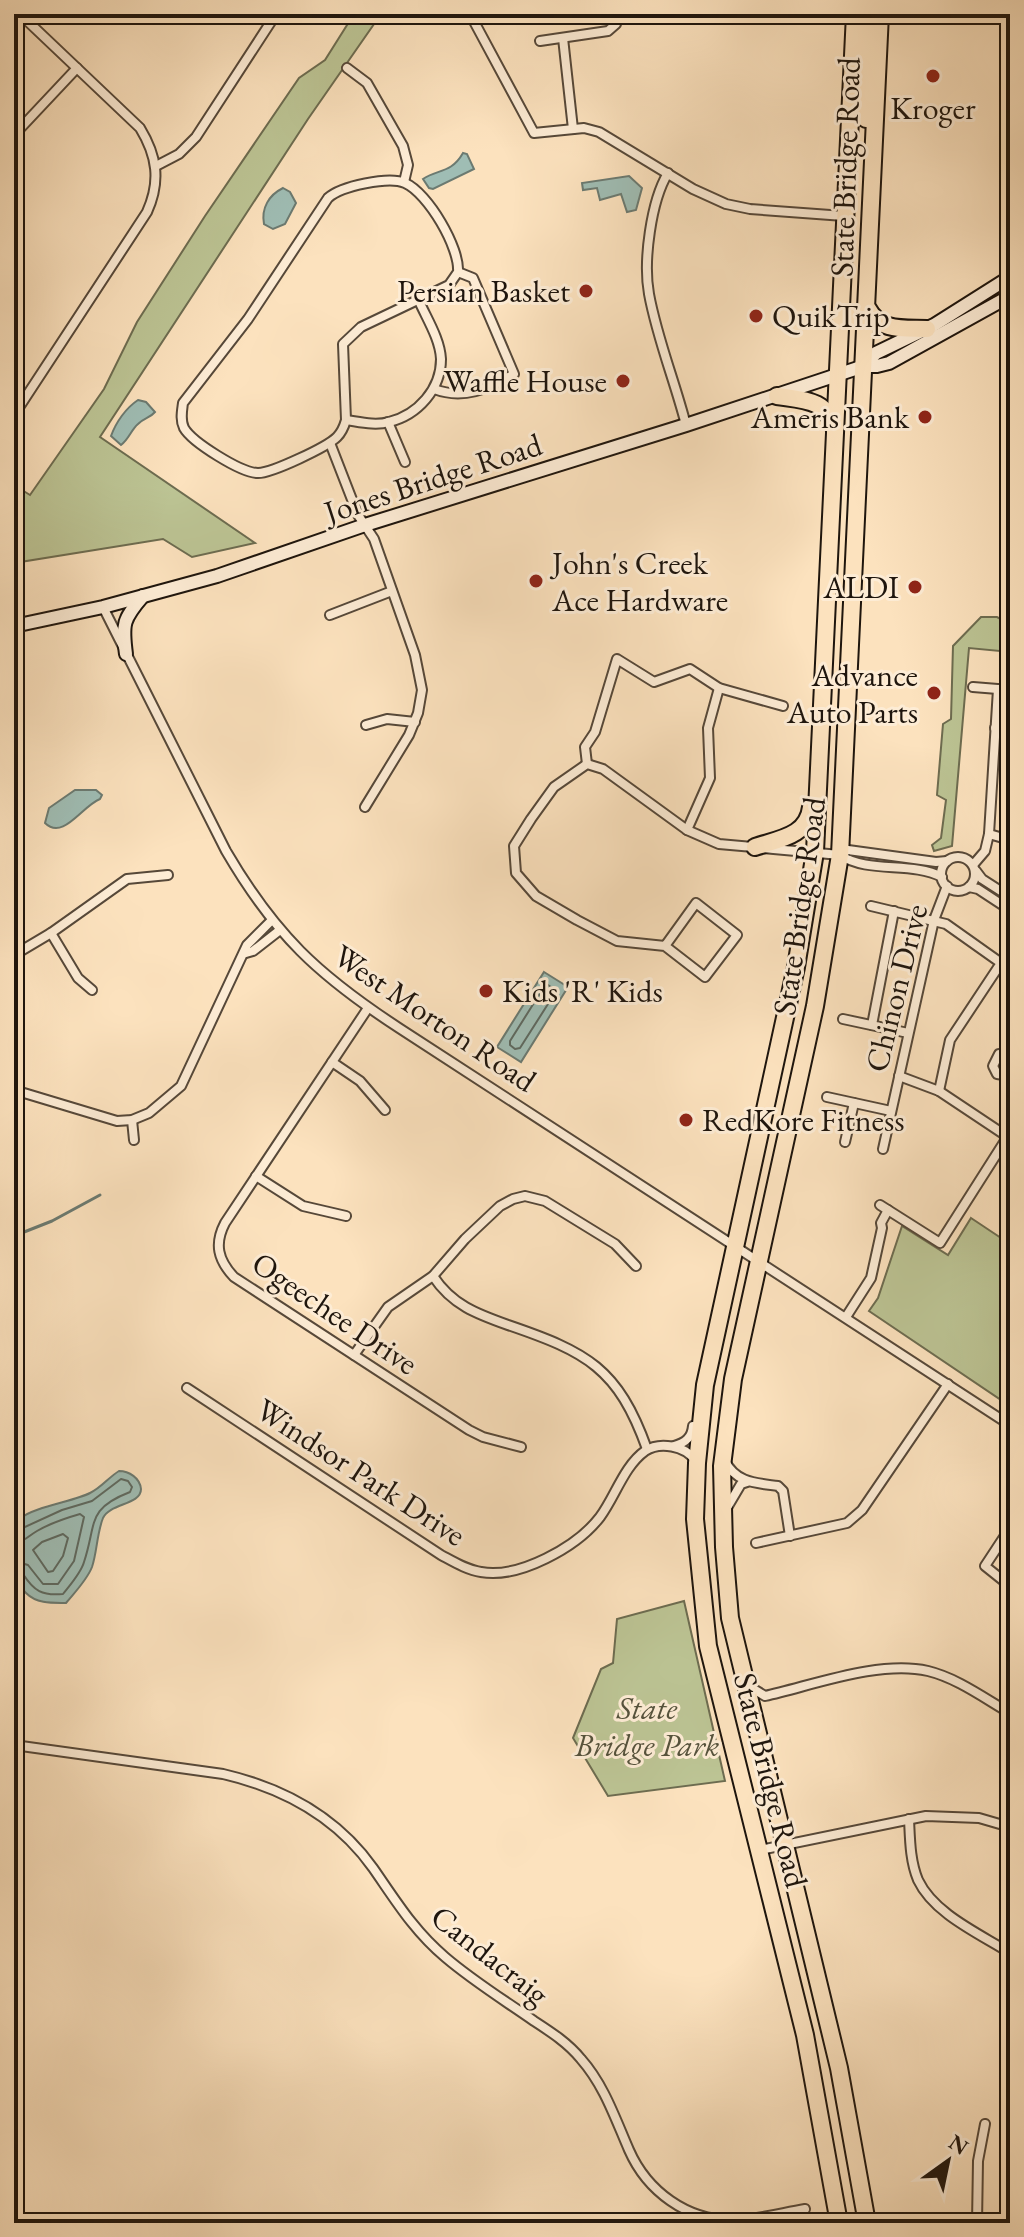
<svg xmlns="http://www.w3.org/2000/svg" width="1024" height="2237" font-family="'EB Garamond',serif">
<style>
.green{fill:#bcc494;stroke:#6d6c50;stroke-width:2}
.water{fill:#9fbdb4;stroke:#6b7a71;stroke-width:2}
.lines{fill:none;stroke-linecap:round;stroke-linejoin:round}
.shore{stroke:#5e6960;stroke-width:2}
.stream{stroke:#6b7a71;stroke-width:3}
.street-casing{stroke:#564839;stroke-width:12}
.secondary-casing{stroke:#1e150d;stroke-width:16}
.highway-casing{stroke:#1e150d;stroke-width:20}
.street{stroke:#fdecd5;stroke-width:8}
.secondary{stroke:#fdecd5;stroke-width:12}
.highway{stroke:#fce2be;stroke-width:16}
.poi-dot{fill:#8f2418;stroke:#fdecd5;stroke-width:3}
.labels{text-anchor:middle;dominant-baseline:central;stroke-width:6;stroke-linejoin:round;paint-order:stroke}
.poi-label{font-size:32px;fill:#1e150d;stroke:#fdecd5;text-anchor:end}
.street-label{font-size:32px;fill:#1e150d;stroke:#fdecd5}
.park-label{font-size:32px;font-style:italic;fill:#55523c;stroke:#fdecd5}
</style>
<rect width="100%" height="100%" fill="#fce2be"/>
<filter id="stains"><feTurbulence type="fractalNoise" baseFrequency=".0025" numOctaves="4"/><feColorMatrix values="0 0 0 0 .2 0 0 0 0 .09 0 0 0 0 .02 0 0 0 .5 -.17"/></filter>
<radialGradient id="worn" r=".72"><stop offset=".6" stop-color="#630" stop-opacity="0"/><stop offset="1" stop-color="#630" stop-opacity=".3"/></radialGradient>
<g class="green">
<path d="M 354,14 L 381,14 L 308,119 L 100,437 L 255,543 L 192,557 L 163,539 L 14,563 L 14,485 L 30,495 L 104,389 L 137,322 L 205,216 L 299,78 L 325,60 Z"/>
<path d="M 981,617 L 997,617 L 1010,624 L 1010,652 L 969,648 L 952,846 L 934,851 L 932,845 L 941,838 L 946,800 L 937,795 L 943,724 L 951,719 L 953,646 Z"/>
<path d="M 971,1218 L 1010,1244 L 1010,1406 L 869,1311 L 878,1298 L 902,1226 L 948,1255 Z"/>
<path d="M 684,1601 L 725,1781 L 608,1796 L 573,1738 L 601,1669 L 613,1663 L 617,1619 Z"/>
</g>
<g class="water">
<path d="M 463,153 L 467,154 L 474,169 L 433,189 L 429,188 L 423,179 C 437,169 451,174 463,153 Z"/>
<path d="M 629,176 L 642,188 L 636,210 L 627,212 L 621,194 L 600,200 L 597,188 L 583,190 L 582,183 Z"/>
<path d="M 283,188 L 290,192 L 296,203 L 285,224 L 273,229 L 264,224 C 261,208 269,195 283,188 Z"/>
<path d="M 138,400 L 146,402 L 155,412 C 150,418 144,418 138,424 C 131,430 129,439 121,445 L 111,436 C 116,422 126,408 138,400 Z"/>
<path d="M 75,790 L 96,790 L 102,795 L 100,799 C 82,806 63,841 45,823 L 49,808 Z"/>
<path d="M 544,972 L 568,987 L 521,1062 L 497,1047 Z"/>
<path d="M 119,1471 C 129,1471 140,1478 141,1489 C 141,1505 110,1503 103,1518 C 97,1533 97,1552 92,1567 C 87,1580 75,1592 66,1603 C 52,1603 37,1604 26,1593 C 13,1581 7,1531 21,1518 C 34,1507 75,1501 90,1493 C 101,1488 109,1477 119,1471 Z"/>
</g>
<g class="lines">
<g class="shore">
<path d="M 548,985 L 554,989 L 555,993 L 520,1048 L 515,1049 L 510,1045 L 510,1041 L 544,987 Z"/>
<path d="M 14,1532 L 62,1510 L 92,1501 L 121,1479 L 128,1481 L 132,1487 L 130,1492 C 86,1509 97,1523 84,1562 C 81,1573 70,1585 63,1594 C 42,1596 34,1591 23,1574 L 14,1571"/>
<path d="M 63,1534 L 68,1538 L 63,1556 L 53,1571 L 48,1572 L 33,1550 L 42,1542 Z"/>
<path d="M 14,1542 C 25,1542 28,1536 37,1531 C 49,1524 66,1518 80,1514 L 84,1517 L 74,1561 L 58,1584 L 43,1584 L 28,1565 L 14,1561"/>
</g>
<path class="stream" d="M 14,1236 L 52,1221 L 100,1195"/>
<g class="street-casing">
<g id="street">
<path d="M 470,14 L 534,133 L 584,128 L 599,132 L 693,189 L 726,204 L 750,209 L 844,216"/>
<path d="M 563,38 L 573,129"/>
<path d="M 540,41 L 608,31 L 616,24 L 618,14"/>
<path d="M 347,68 L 367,83 L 403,146 L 408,165 L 404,182"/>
<path d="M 14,135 L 77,68"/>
<path d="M 156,166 L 179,154 L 196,137 L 276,14"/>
<path d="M 668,173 C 651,201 643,261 649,294 C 657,338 675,382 686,425"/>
<path d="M 434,389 C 463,400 488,389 514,374 L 473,278 L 458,272 C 460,248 428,193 405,183 C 389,176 341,186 328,198 L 248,319 L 183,403 C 182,411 180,420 184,428 C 192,442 241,473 258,473 C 272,473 327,447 337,437 C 342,432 344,427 346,420 L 343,344 L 361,327 L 449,285 L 458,272"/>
<path d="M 14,415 L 147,212 C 161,181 157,156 140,128 L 20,14"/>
<path d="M 346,420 C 360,422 375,426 389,422 C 418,415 441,389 441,359 C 440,339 427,319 419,301"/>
<path d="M 388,422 L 405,462"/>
<path d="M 330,443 L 358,515 L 374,539 L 415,655 L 422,690 L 418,713 L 409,735 L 365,807"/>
<path d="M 103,607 L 226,851 C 275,935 318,975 399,1028 L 1010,1425"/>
<path d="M 330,615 L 392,591"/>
<path d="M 973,687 L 1010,690"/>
<path d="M 366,725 L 387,719 L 415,722"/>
<path d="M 995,728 L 1010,729"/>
<path d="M 587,764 L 585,747 L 595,732 L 617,659 L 654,682 L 690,669 L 719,688 L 783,706"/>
<path d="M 687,830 L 710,778 L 708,728 L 719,688"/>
<path d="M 989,834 L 1010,840"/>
<path d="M 842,854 L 848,850 L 936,862 L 947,861"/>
<circle cx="958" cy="874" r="17"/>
<path d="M 973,865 L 985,851 L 989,834 L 998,689"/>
<path d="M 976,871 L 982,879 L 1010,897"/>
<path d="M 969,887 L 978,889 L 1010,910"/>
<path d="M 871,906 L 946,924 L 1001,963 L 950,1040 L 939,1091"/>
<path d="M 51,933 L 78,978 L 92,990"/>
<path d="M 665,946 L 696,903 L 737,935 L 705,977 L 665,946 L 617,941 L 577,920 L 536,896 L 516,873 L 514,846 L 531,819 L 554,787 L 587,764 L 603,769 L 687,830 L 719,844 L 840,855 C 869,874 911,861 942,877"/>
<path d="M 246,953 L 253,951 L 280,930"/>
<path d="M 14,955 L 51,933 L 127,879 L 168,875"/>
<path d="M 368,1008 L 225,1223 C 214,1244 218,1260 234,1277 L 469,1430 L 483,1437 L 521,1447"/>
<path d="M 843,1019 L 908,1033"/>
<path d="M 872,1025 L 894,911"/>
<path d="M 1010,1054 L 999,1054 L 993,1066 L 997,1074 L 1010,1076"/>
<path d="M 332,1062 L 360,1081 L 385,1110"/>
<path d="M 899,1076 L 939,1091 L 1008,1137"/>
<path d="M 14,1090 L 117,1121 L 132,1120 L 149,1113 L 181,1086 L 247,945 L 271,921"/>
<path d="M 827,1097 L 891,1111"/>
<path d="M 132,1120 L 134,1140"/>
<path d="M 845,1142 L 854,1103"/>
<path d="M 883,1149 L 934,920 L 947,886"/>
<path d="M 256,1176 L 303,1206 L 346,1216"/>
<path d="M 880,1205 L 940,1243 L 1010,1133"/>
<path d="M 433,1276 C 452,1305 477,1314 508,1325 C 587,1352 618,1368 647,1449"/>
<path d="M 846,1317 L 871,1278 L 882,1228 L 881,1223 L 888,1210"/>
<path d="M 354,1355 L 388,1307 L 433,1276 L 465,1239 L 500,1206 L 513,1199 L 525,1196 L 545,1201 L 615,1244 L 636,1266"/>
<path d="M 187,1388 L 441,1555 C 454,1562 467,1570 481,1572 C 519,1579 577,1547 600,1517 C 615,1497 624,1466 645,1451 C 660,1441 685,1446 695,1460"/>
<path d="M 674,1446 C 685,1443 692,1438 693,1426"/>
<path d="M 725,1461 C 736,1483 756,1483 778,1486 L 783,1491 L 790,1536"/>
<path d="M 728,1506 L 741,1484 L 747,1482"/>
<path d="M 1010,1528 L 985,1566 L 1010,1586"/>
<path d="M 756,1543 L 847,1523 L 862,1510 L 948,1384"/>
<path d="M 747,1685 L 765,1696 C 814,1685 879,1660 928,1671 C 957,1678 984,1698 1010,1713"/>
<path d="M 14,1745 L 223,1774 C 283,1788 336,1816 373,1868 C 396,1901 414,1931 445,1957 C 473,1981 504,2000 534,2021 C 551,2032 568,2043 581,2059 C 604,2085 615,2118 629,2150 C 647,2191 687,2221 733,2220 C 757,2220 781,2213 805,2209"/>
<path d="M 909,1819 C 910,1839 910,1861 918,1880 C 934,1914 980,1934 1010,1953"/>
<path d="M 760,1850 L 926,1816 L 979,1818 L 1010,1827"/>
<path d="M 977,2223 L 978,2161 L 985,2124"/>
</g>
</g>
<g class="secondary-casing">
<g id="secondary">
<path d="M 864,366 L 876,353 L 934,325 L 1010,277"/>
<path d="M 14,626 L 103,607 L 217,576 L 365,525 L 686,425 L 864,366 L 877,366 L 889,363 L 1010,296"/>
<path d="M 126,654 C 122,624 123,619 143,596"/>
</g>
</g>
<g class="highway-casing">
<g id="highway">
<path d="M 864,14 L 867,25 L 864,89 L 866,119"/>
<path d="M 868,309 C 880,332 904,328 927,329"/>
<path d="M 777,396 C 804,400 827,399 835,430"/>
<path d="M 755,847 C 779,839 808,836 811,807"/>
<path d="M 839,2223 L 805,2035 L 708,1646 L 695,1519 L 697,1463 L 705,1385 L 796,967 L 815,852 L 855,14"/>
<path d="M 867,2223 L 839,2068 L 730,1618 L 724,1547 L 722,1466 L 733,1379 L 815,1006 L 840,855 L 880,14"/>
</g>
</g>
<use href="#street" class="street"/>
<use href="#secondary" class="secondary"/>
<use href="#highway" class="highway"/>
</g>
<g class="poi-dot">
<circle cx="933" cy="76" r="8"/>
<circle cx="586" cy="291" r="8"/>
<circle cx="756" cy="316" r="8"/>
<circle cx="623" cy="381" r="8"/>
<circle cx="925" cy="417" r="8"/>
<circle cx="536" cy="581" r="8"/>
<circle cx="915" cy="587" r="8"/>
<circle cx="934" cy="693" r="8"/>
<circle cx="486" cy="991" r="8"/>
<circle cx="686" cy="1120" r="8"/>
</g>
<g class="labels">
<g class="poi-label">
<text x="933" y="108" text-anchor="middle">Kroger</text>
<text x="570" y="291">Persian Basket</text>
<text x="772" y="316" text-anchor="start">QuikTrip</text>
<text x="607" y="381">Waffle House</text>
<text x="909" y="417">Ameris Bank</text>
<text x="552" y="563" text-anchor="start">John's Creek<tspan x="552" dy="37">Ace Hardware</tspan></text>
<text x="899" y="587">ALDI</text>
<text x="918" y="675">Advance<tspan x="918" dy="37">Auto Parts</tspan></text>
<text x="502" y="991" text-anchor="start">Kids 'R' Kids</text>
<text x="702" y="1120" text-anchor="start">RedKore Fitness</text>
</g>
<g class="street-label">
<text transform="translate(845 167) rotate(-88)">State Bridge Road</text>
<text transform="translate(433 478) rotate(-18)">Jones Bridge Road</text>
<text transform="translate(799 906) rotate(-82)">State Bridge Road</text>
<text transform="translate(896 988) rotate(-76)">Chinon Drive</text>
<text transform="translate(435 1018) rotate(34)">West Morton Road</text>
<text transform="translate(335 1313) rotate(34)">Ogeechee Drive</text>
<text transform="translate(361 1472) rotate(33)">Windsor Park Drive</text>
<text transform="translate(771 1780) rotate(76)">State Bridge Road</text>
<text transform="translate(490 1955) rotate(38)">Candacraig</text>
</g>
<g class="park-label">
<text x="647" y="1708">State<tspan x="647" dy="37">Bridge Park</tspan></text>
</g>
</g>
<rect width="1024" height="2237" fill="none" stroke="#fce2be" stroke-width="48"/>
<rect x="16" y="16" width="992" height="2205" fill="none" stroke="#1e150d" stroke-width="4"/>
<rect x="24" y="24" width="976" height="2189" fill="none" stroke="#1e150d" stroke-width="2"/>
<g transform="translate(948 2161) rotate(33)" stroke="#fdecd5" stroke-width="6" paint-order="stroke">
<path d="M0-6L14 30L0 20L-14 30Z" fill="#1e150d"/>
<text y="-12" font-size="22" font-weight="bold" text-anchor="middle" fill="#1e150d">N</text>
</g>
<rect width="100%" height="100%" filter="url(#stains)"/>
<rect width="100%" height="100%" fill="url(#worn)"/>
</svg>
